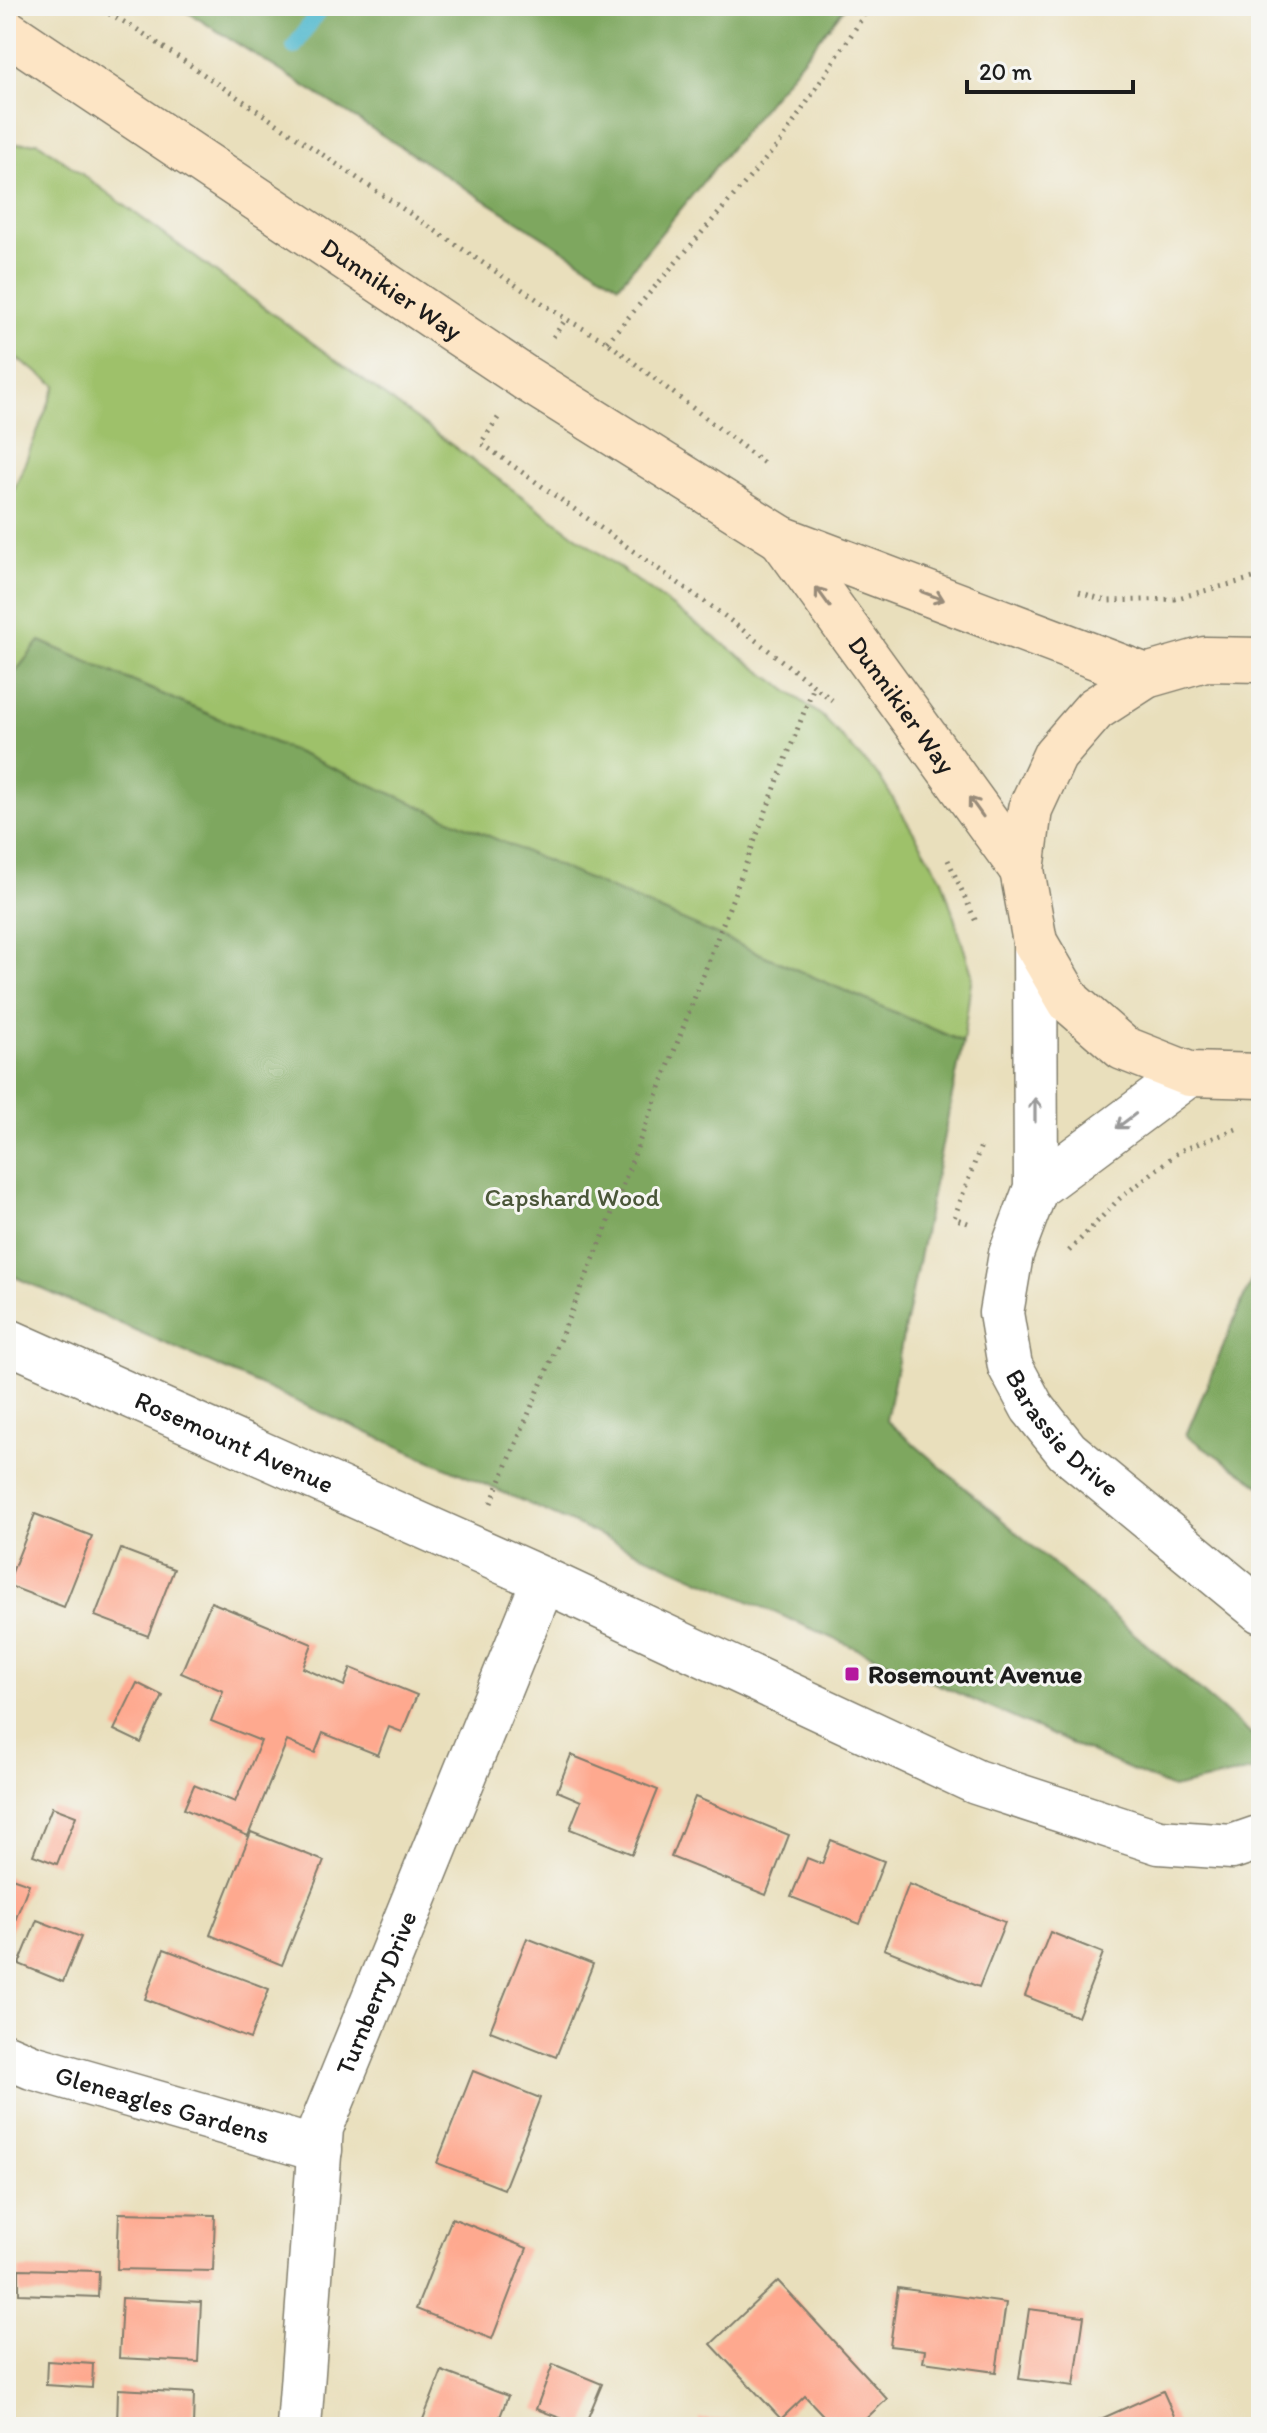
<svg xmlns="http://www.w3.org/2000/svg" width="1267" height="2433" font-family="Itim,sans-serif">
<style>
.green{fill:#9ec16b;stroke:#5d6e44;stroke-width:2}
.forest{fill:#7ea75f;stroke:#4d623e;stroke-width:2}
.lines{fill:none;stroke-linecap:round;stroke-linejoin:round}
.stream{stroke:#50b8ce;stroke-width:16}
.building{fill:#fea98f}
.street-casing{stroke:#827e6c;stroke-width:47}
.secondary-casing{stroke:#827e6c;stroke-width:47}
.path{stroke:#827e6c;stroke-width:5;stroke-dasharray:2 6;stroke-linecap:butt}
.street{stroke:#fff;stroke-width:44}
.secondary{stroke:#fde5c5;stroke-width:44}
.oneway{stroke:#988b79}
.oneway2{stroke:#999}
.poi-dot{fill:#b5179e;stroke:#f6f6f2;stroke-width:3}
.labels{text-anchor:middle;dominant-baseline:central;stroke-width:6;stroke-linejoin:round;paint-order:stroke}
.street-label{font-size:26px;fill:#1c1c1c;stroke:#f6f6f2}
.park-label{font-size:26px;fill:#4a5638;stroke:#f6f6f2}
.poi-label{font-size:26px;font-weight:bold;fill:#1c1c1c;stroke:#f6f6f2;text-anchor:start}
</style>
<rect width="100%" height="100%" fill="#f6f6f2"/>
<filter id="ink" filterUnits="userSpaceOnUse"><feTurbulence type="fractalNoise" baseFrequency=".0125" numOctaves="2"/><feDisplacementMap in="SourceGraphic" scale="16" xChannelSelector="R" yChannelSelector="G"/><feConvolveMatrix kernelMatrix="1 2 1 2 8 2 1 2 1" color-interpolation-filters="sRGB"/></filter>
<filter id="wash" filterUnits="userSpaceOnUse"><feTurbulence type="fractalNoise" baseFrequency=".006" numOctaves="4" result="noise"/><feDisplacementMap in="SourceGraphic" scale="32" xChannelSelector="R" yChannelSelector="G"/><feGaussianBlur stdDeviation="1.8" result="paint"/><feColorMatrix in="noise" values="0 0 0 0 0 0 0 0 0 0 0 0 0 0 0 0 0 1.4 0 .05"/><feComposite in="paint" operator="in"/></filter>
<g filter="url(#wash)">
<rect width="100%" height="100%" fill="#e9dfbc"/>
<path class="green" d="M 38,142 L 822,716 L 881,779 L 942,879 L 972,974 L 963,1042 L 40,641 L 6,684 L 6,510 L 56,385 L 6,351 L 6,145 Z"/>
<g class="forest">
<path d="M 178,6 L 846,6 L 619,285 Z"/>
<path d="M 40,641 L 963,1042 L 886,1420 L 1261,1743 L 1261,1769 L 1172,1788 L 6,1273 L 6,684 Z"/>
<path d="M 1252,1278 L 1261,1279 L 1261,1486 L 1186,1435 Z"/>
</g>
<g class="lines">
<path class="stream" d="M 294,47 L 322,6"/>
</g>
<g id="blocks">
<g class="building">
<path d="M 35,1514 L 92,1536 L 64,1607 L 7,1585 Z"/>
<path d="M 121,1549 L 174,1569 L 148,1636 L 95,1616 Z"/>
<path d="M 211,1602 L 312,1644 L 303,1668 L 344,1686 L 351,1668 L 417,1695 L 402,1732 L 389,1727 L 378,1755 L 323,1733 L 315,1753 L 287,1741 L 248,1836 L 184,1809 L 194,1785 L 235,1802 L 261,1741 L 211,1721 L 223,1691 L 181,1673 Z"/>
<path d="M 137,1683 L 163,1696 L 141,1743 L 114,1730 Z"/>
<path d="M 571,1755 L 658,1790 L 632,1854 L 570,1829 L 581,1801 L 557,1791 Z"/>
<path d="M 695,1797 L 789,1835 L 766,1895 L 671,1857 Z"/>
<path d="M 52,1807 L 76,1816 L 57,1864 L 33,1855 Z"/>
<path d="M 251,1832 L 324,1861 L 282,1965 L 210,1935 Z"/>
<path d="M 831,1840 L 884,1861 L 860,1924 L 791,1897 L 807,1858 L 822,1864 Z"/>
<path d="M 6,1876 L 29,1884 L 6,1944 Z"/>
<path d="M 909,1884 L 1005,1922 L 979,1987 L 884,1949 Z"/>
<path d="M 37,1920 L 81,1937 L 63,1982 L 19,1964 Z"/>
<path d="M 1050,1932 L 1103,1953 L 1078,2017 L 1025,1996 Z"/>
<path d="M 527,1938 L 593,1964 L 556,2057 L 490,2031 Z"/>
<path d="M 164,1949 L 269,1989 L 250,2039 L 145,1999 Z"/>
<path d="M 473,2071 L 540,2098 L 504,2189 L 437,2163 Z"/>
<path d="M 119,2213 L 215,2215 L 213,2271 L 117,2269 Z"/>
<path d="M 452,2218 L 527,2248 L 492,2339 L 416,2309 Z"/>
<path d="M 19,2269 L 99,2271 L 98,2297 L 19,2294 Z"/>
<path d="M 778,2281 L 887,2399 L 857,2427 L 834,2427 L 805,2396 L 781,2419 L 711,2344 Z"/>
<path d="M 898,2288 L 1006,2303 L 996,2372 L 923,2362 L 925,2350 L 890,2346 Z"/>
<path d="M 122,2298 L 201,2302 L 198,2362 L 119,2358 Z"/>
<path d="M 1029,2309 L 1084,2316 L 1074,2386 L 1019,2379 Z"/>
<path d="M 47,2361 L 93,2364 L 92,2388 L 46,2385 Z"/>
<path d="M 553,2364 L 602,2384 L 584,2427 L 536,2409 Z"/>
<path d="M 442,2371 L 508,2396 L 496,2427 L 420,2427 Z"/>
<path d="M 118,2389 L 194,2393 L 193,2427 L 117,2427 Z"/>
<path d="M 1163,2391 L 1179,2427 L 1083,2427 Z"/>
<path d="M 699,2419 L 746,2421 L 746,2427 L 699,2427 Z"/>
</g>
</g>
</g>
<g filter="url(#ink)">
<use href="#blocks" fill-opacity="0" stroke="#827e6c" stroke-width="2"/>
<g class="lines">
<g class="street-casing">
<g id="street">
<path id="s1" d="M 1035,942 L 1036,1188 L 1011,1254 L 1001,1313 L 1010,1366 L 1032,1407 L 1067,1451 L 1261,1611"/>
<path d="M 1036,1188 L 1189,1074"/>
<path id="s2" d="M 6,1340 L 544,1580 L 976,1782 L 1159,1842 L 1232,1847 L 1261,1837"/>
<path id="s3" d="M 6,2056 L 32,2067 L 320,2150"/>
<path id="s4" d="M 299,2427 L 321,2128 L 544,1580"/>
</g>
</g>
<g class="secondary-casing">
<g id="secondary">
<path id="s5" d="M 6,31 L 525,378 L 781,538 L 1146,676"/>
<path id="s6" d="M 781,538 L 1022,870"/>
<path d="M 1261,660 L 1205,659 L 1146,676 L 1095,709 L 1055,755 L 1030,809 L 1022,870 L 1035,942 L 1070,1002 L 1123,1048 L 1189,1074 L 1261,1076"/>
</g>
</g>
<g class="path">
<path d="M 95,6 L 135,28 L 566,319 L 607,342 L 764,463"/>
<path d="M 553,337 L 566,319"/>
<path d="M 607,342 L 783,139 L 870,6"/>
<path d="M 498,418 L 481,443 L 726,617 L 832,700"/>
<path d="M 1079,592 L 1107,601 L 1174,599 L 1261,576"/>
<path d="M 948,860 L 977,924"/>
<path d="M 968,1223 L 954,1218 L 982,1143"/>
<path d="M 1069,1251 L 1119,1199 L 1180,1151 L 1236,1129"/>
<path d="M 491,1503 L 602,1239 L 814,686"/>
</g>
<use href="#street" class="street"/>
<use href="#secondary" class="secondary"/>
</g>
<defs><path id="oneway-shaft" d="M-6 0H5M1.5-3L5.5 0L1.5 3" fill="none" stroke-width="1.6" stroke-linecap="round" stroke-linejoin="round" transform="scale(2)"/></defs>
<g class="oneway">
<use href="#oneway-shaft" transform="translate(933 596) rotate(21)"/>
<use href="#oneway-shaft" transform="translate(823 597) rotate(-126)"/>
<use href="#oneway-shaft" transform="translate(976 807) rotate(-126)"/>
</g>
<g class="oneway2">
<use href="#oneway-shaft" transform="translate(1035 1110) rotate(-90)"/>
<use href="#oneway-shaft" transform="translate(1126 1121) rotate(143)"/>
</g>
</g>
<rect class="poi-dot" x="844" y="1666" width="16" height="16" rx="4"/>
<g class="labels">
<g class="street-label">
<text stroke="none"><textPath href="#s5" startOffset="464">Dunnikier Way</textPath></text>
<text stroke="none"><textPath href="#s6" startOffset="206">Dunnikier Way</textPath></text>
<text stroke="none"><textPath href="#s1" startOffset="516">Barassie Drive</textPath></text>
<text stroke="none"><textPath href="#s2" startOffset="250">Rosemount Avenue</textPath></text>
<text stroke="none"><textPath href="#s4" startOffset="446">Turnberry Drive</textPath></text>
<text stroke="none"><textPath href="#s3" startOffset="164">Gleneagles Gardens</textPath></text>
</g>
<g class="park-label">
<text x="572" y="1197">Capshard Wood</text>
</g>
<g class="poi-label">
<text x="868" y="1674">Rosemount Avenue</text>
</g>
</g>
<rect width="1267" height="2433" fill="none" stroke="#f6f6f2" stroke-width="32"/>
<path d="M967 80v12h166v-12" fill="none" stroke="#1c1c1c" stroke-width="4"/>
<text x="979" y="80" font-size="24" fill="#1c1c1c" stroke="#f6f6f2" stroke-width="6" paint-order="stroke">20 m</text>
</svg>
